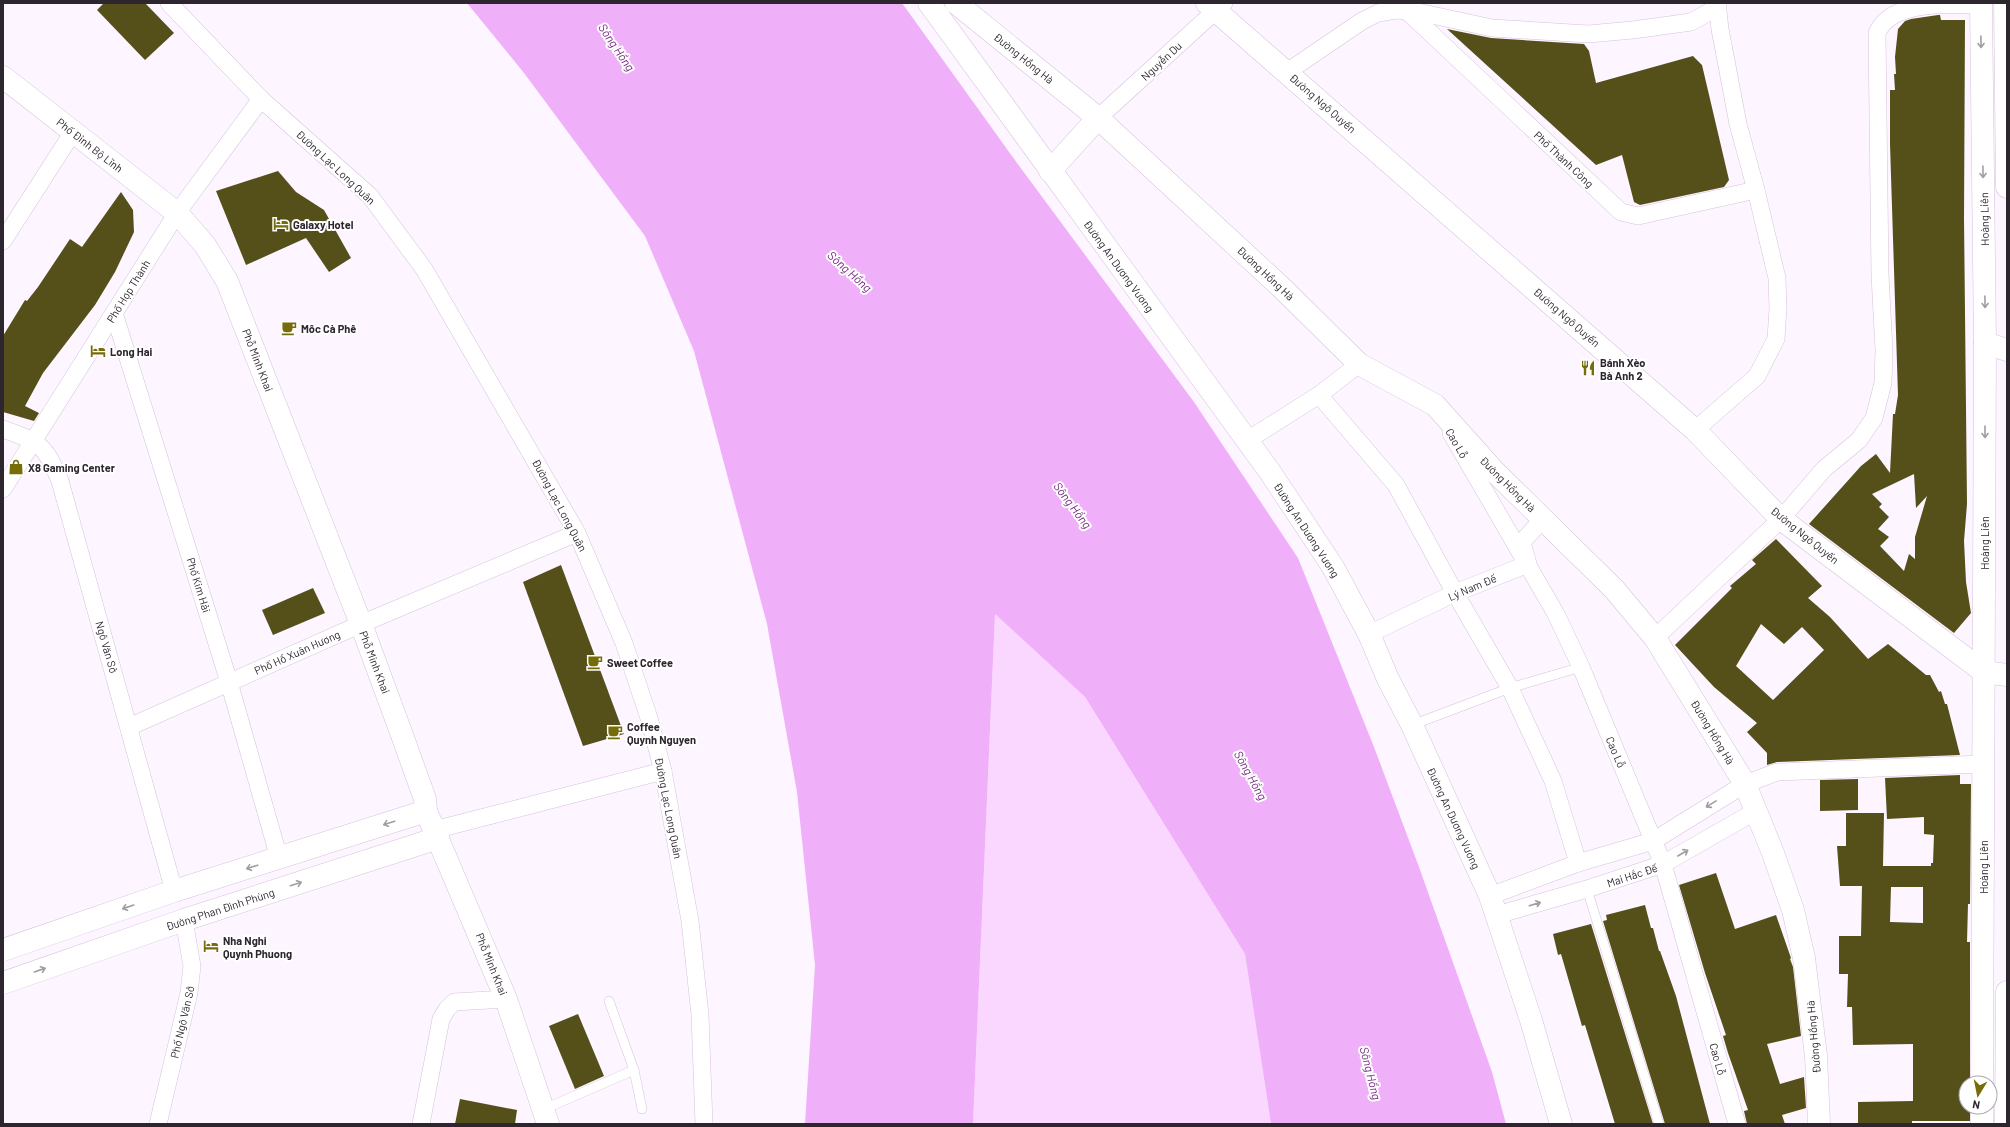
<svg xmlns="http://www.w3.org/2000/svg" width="2010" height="1127" font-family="Barlow,sans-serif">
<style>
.green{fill:#fad7ff}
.water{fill:#efb0f9}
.building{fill:#554f1a;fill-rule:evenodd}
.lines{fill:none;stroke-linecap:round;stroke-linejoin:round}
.lane-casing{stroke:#d6c2d9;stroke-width:10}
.street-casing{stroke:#d6c2d9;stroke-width:18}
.secondary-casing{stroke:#d6c2d9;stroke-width:23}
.primary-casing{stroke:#d6c2d9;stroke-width:23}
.lane{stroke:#fff;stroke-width:9}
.street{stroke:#fff;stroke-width:17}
.secondary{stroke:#fff;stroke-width:22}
.primary{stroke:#fff;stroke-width:22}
.oneway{stroke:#a19da1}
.labels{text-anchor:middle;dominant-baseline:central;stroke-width:4;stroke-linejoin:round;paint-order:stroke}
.street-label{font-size:11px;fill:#2e262f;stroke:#fff}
.poi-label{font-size:11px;font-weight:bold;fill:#2e262f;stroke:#fff;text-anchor:start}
.water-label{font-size:12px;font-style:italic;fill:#72297e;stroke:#fff}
</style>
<rect width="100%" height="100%" fill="#fdf5ff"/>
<path class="green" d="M 995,614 L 1085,697 L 1245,954 L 1271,1124 L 973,1124 Z"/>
<path class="water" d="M 467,3 L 902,3 L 1017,163 L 1194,402 L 1298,558 L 1374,747 L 1419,867 L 1492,1072 L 1506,1124 L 1271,1124 L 1245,954 L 1085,697 L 995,614 L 973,1124 L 805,1124 L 815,965 L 797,792 L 767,624 L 694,351 L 645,236 L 524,73 Z"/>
<g class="building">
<path d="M 104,3 L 145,3 L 174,33 L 145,60 L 97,10 Z"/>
<path d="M 1938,15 L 1940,15 L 1941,20 L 1965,20 L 1964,218 L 1967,504 L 1964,541 L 1966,582 L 1971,613 L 1954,633 L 1809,524 L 1861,466 L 1876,454 L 1890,473 L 1893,414 L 1895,414 L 1898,395 L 1890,144 L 1890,90 L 1895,90 L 1894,74 L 1896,74 L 1895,57 L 1898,29 L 1905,21 L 1911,19 ZM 1914,474 L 1916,508 L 1927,496 L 1915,537 L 1915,559 L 1909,554 L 1904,571 L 1880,546 L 1889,537 L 1878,529 L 1889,517 L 1879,507 L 1882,504 L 1872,494 Z"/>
<path d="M 1447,29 L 1491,38 L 1584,44 L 1589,51 L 1596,83 L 1693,56 L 1702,65 L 1729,180 L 1724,187 L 1640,205 L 1634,202 L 1622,155 L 1596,165 Z"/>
<path d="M 278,171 L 296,192 L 324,210 L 351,258 L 329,272 L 306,238 L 246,265 L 216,191 Z"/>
<path d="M 121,192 L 133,210 L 134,232 L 115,272 L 95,305 L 43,373 L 25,406 L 39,413 L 34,421 L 3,412 L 3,336 L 25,300 L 27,301 L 38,287 L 70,239 L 82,247 Z"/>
<path d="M 1776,539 L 1822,586 L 1808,598 L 1830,617 L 1868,659 L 1888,644 L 1926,675 L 1930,675 L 1939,692 L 1941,691 L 1945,704 L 1947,704 L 1960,755 L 1777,762 L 1767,765 L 1767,753 L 1747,732 L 1757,723 L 1714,687 L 1675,645 L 1732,588 L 1730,586 L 1756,564 L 1752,560 ZM 1761,624 L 1784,644 L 1802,627 L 1824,650 L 1773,700 L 1736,666 Z"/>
<path d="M 561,565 L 624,734 L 583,746 L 523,582 Z"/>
<path d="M 313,588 L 325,613 L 273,635 L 262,610 Z"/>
<path d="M 1960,775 L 1960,784 L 1971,784 L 1970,904 L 1968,904 L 1967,942 L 1970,942 L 1970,1083 L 1966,1083 L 1966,1107 L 1970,1107 L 1970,1121 L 1912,1121 L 1912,1124 L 1858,1124 L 1858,1102 L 1913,1101 L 1913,1044 L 1853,1045 L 1852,1007 L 1847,1007 L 1848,974 L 1839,974 L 1839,936 L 1861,936 L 1862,886 L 1840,886 L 1837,846 L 1846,846 L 1846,813 L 1884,813 L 1883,866 L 1931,866 L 1931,863 L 1933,863 L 1934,835 L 1924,834 L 1924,817 L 1887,819 L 1885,778 ZM 1891,887 L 1923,887 L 1923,923 L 1890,922 Z"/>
<path d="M 1858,779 L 1858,810 L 1820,811 L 1820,780 Z"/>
<path d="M 1716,873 L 1735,929 L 1776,915 L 1791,958 L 1790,959 L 1793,967 L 1801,1036 L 1767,1044 L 1780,1084 L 1804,1077 L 1806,1108 L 1782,1115 L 1785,1124 L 1747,1124 L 1744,1111 L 1748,1110 L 1728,1053 L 1723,1036 L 1726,1035 L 1705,973 L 1679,885 Z"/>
<path d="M 1645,905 L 1651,928 L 1653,928 L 1659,951 L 1660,951 L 1676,996 L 1710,1124 L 1665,1124 L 1603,921 L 1607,920 L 1606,915 Z"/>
<path d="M 1591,924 L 1653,1124 L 1615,1124 L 1585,1025 L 1582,1026 L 1561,954 L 1558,955 L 1553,934 Z"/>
<path d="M 578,1014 L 604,1076 L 575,1089 L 549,1026 Z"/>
<path d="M 460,1099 L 517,1110 L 515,1124 L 455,1124 Z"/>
</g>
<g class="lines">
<g class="lane-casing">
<g id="lane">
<path d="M 1412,725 L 1510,688 L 1581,667"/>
<path d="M 1587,889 L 1659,1124"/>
<path d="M 609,1001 L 634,1070 L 642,1109"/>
<path d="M 542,1110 L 634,1070"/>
</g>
</g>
<g class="street-casing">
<g id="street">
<path d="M 169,3 L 261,99 L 370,196 L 424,269 L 577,533 L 624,643 L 649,718 L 663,771 L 690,921 L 700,1015 L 704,1124"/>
<path d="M 1407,11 L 1621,212 L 1638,216 L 1756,190"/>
<path d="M 1287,72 L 1362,21 L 1378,13 L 1396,10 L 1418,12 L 1492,28 L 1588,34 L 1633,30 L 1691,22 L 1718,7"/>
<path d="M 1098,118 L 1224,3"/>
<path d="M 3,241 L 73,132"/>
<path d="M 114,313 L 229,682 L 279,858"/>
<path d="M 1319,395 L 1396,485 L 1455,593 L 1510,688 L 1553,781 L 1578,863"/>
<path d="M 3,429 C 39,442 45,444 60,481 L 174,891"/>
<path d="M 1695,430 L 1757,376 L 1776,339 L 1778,308 L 1777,278 L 1756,190 L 1738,124 L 1720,29 L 1717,3"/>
<path d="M 1451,433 L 1556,614 L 1581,667 L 1663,864 L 1737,1124"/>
<path d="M 1246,441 L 1319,395 L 1359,364"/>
<path d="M 3,489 L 177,213 L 261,99"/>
<path d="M 1369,634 L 1455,593 L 1528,564 L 1522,542 L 1543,519"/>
<path d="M 1655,638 L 1781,519 L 1824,469 L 1859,440 L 1874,418 L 1883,383 L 1884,350 L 1880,275 L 1877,33 C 1891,0 1949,4 1981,5"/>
<path d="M 129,727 L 361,624 L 577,533"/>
<path d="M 434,830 L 663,771"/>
<path d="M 1490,896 L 1578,863 L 1653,841 L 1745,784 L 1777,772 L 1983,764"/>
<path d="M 1497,915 L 1587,889 L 1663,864 L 1756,811"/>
<path d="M 158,1124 L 189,993 L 192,966 L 184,920"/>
<path d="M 421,1124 L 441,1019 L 447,1009 L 454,1002 L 506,999"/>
</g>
</g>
<g class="secondary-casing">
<g id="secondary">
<path d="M 929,3 L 1270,472 L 1333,567 L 1369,634 L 1388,679 L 1412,725 L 1490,896 L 1531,1020 L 1561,1124"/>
<path d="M 956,3 L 1098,118 L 1283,289 L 1359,364 L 1435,405 L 1494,471 L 1614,589 L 1655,638 L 1745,784 L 1773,853 L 1793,910 L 1804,958 L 1816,1056 L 1819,1124"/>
<path d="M 1207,3 L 1695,430 L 1781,519 L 1984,672"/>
<path d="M 3,77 L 177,213 L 205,245 L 227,281 L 361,624 L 402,735 L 425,799 L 426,811 L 506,999 L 548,1124"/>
<path d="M 1050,171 L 1098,118"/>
<path d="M 3,950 L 174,891 L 426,811"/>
<path d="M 3,983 L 184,920 L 438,838"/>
</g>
</g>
<g class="primary-casing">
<g id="primary">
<path d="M 1981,3 L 1985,343 L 1982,1083"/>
<path d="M 2005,3 L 2007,187"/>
<path d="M 1985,343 L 2007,350"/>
<path d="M 1984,672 L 2007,675"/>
<path d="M 1982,1124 L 1982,1107"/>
<path d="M 2006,1124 L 2007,992"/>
</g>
</g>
<use href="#lane" class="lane"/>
<use href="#street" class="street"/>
<use href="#secondary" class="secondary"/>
<use href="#primary" class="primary"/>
</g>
<defs><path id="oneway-shaft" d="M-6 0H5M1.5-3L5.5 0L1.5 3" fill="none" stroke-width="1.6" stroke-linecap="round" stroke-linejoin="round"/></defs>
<g class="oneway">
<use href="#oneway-shaft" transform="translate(1981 42) rotate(89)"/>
<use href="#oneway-shaft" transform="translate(1983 172) rotate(89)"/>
<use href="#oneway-shaft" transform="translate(1985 302) rotate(89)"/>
<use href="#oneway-shaft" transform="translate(1985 432) rotate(90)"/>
<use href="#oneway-shaft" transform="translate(1711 804) rotate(148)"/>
<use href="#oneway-shaft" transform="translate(389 823) rotate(162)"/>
<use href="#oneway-shaft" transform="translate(1683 853) rotate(-30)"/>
<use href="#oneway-shaft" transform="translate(252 867) rotate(162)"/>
<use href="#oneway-shaft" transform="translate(296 884) rotate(-18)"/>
<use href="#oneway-shaft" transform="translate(1535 904) rotate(-16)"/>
<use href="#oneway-shaft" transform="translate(128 907) rotate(161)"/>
<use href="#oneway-shaft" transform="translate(40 970) rotate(-19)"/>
</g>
<defs>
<g id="hotel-bare" transform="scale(1.2)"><path d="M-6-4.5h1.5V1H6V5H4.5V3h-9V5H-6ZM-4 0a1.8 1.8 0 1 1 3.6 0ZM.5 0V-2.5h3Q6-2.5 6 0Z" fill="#766d09" stroke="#fff" stroke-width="2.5" paint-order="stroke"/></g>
<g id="cafe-bare" transform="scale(1.2)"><path d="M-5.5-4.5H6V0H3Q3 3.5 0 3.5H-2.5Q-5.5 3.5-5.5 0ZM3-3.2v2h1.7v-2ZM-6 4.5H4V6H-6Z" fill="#766d09" stroke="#fff" stroke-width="2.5" paint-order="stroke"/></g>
<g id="restaurant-bare" transform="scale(1.2)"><path d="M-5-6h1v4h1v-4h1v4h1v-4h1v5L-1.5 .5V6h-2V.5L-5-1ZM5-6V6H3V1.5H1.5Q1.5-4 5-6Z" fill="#766d09" stroke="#fff" stroke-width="2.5" paint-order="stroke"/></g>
<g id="shop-bare" transform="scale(1.2)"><path d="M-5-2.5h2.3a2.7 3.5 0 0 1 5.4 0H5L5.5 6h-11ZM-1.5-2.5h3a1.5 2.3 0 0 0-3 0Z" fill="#766d09" stroke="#fff" stroke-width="2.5" paint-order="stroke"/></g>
</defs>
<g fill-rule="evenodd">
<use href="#hotel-bare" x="281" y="224"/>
<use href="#cafe-bare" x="289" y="328"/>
<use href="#hotel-bare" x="98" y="351"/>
<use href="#restaurant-bare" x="1588" y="368"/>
<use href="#shop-bare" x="16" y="467"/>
<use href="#cafe-bare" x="595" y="662"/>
<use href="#cafe-bare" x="615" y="732"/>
<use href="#hotel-bare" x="211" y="946"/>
</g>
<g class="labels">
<g class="street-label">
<text transform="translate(1024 58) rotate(39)">Đường Hồng Hà</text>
<text transform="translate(1161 61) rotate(-43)">Nguyễn Du</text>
<text transform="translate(1323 103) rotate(41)">Đường Ngô Quyến</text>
<text transform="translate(90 145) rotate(38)">Phố Đinh Bộ Lĩnh</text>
<text transform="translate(1564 159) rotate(43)">Phố Thành Công</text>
<text transform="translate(336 167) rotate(43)">Đường Lạc Long Quân</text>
<text transform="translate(1984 219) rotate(-91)">Hoàng Liên</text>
<text transform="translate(1119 266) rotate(54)">Đường An Dương Vương</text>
<text transform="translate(1266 273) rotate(43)">Đường Hồng Hà</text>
<text transform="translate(128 291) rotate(-58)">Phố Hợp Thành</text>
<text transform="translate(1567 317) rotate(41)">Đường Ngô Quyến</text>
<text transform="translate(258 360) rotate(69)">Phỗ Minh Khai</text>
<text transform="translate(1457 443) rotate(60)">Cao Lỗ</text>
<text transform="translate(1508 484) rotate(45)">Đường Hồng Hà</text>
<text transform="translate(560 505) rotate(62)">Đường Lạc Long Quân</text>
<text transform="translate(1307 530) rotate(57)">Đường An Dương Vương</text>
<text transform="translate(1805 535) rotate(39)">Đường Ngô Quyến</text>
<text transform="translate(1984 543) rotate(-90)">Hoàng Liên</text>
<text transform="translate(199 585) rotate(73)">Phố Kim Hải</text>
<text transform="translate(1472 587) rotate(-23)">Lý Nam Đế</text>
<text transform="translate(107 647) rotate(74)">Ngô Văn Sở</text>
<text transform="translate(297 652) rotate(-24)">Phố Hồ Xuân Hương</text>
<text transform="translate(375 662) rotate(69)">Phỗ Minh Khai</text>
<text transform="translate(1713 732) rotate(59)">Đường Hồng Hà</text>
<text transform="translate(1616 752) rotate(67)">Cao Lỗ</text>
<text transform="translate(669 808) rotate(79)">Đường Lạc Long Quân</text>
<text transform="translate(1454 818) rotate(65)">Đường An Dương Vương</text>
<text transform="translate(1983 867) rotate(-90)">Hoàng Liên</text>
<text transform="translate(1632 875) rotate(-18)">Mai Hắc Đế</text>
<text transform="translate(220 909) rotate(-18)">Đường Phan Đình Phùng</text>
<text transform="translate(492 964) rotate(68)">Phỗ Minh Khai</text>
<text transform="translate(182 1022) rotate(-77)">Phố Ngô Văn Sở</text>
<text transform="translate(1813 1037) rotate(-95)">Đường Hồng Hà</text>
<text transform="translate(1718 1059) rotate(74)">Cao Lỗ</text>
</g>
<g class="poi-label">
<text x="293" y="224">Galaxy Hotel</text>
<text x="301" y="328">Môc Cà Phê</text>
<text x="110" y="351">Long Hai</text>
<text x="1600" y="362">Bánh Xèo<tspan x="1600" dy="13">Bà Anh 2</tspan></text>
<text x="28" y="467">X8 Gaming Center</text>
<text x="607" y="662">Sweet Coffee</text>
<text x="627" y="726">Coffee<tspan x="627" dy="13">Quynh Nguyen</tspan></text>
<text x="223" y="940">Nha Nghi<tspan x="223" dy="13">Quynh Phuong</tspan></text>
</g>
<g class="water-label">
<text transform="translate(617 47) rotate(56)">Sông Hồng</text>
<text transform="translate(850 271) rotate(42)">Sông Hồng</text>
<text transform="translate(1073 505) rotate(53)">Sông Hồng</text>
<text transform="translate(1251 775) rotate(61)">Sông Hồng</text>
<text transform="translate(1371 1073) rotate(76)">Sông Hồng</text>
</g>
</g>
<rect width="2010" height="1127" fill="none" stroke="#2e262f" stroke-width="8"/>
<g transform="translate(1978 1095) rotate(190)"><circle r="19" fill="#ffffff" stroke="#aba8ac"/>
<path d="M0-3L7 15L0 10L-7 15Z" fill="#766d09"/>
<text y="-6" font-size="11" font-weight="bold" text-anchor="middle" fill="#2e262f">N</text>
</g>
</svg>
